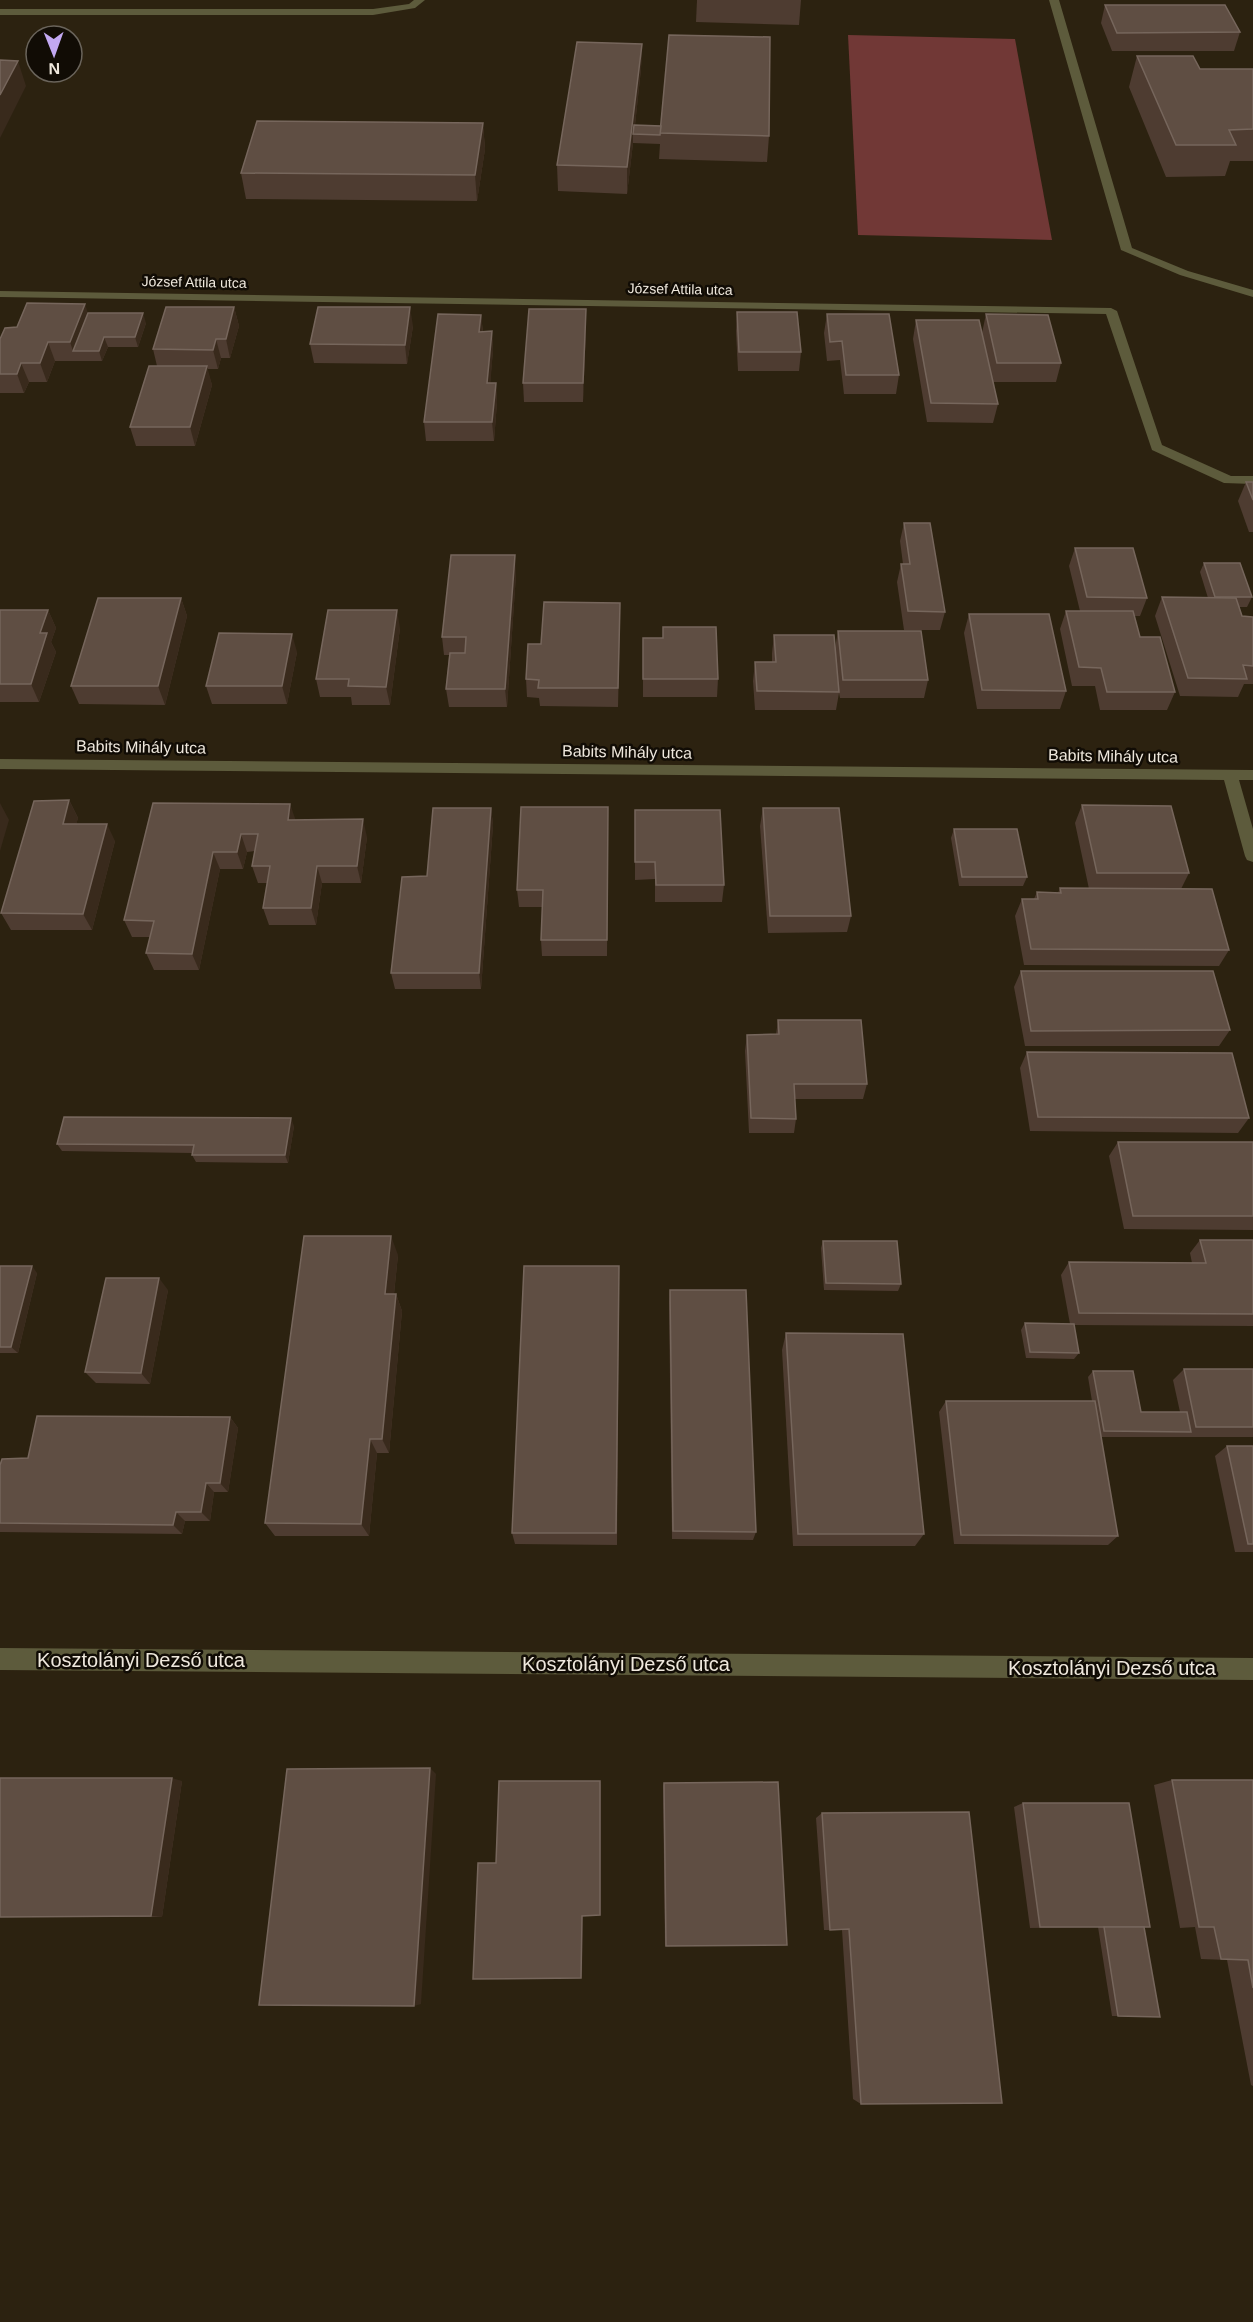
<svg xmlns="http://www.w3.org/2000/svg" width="1253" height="2322" font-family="Arial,sans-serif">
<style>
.green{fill:#713836}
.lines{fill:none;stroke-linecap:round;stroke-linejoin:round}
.lane{fill:#5d5b3c;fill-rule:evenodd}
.street{fill:#5d5b3c;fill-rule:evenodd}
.wall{fill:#4e3c31}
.shaded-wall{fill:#392a1c}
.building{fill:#5f4e43;stroke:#76665c;stroke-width:1.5}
.labels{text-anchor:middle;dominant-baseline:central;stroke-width:5;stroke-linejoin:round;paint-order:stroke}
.far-street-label{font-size:14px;fill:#efe8dd;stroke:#110c05}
.street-label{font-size:16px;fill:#efe8dd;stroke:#110c05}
.near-street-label{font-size:20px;fill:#efe8dd;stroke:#110c05}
</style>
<rect width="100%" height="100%" fill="#2c2210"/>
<path class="green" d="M 848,35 L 1015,39 L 1052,240 L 858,235 Z"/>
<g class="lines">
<g class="lane">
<path d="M 414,0 L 425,0 L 415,8 L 373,15 L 0,15 L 0,9 L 373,9 L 409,4 Z"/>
<path d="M 1049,0 L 1059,0 L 1132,248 L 1188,271 L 1253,290 L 1253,297 L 1180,275 L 1121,250 Z"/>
</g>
<g class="street">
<path d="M 0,291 L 1111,308 L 1117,311 L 1162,445 L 1231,476 L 1253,476 L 1253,484 L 1224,483 L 1152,450 L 1106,314 L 0,297 Z"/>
<path d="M 0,759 L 1253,770 L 1253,780 L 1239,780 L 1253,829 L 1253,862 L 1247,860 L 1245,856 L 1224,780 L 0,769 Z"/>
<path d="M 0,1648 L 1253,1658 L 1253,1680 L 0,1670 Z"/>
</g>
</g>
<g class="wall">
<path d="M 697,0 L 801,0 L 799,25 L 696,22 Z"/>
<path d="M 1105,5 L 1240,32 L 1234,51 L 1112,51 L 1101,23 Z"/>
<path d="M 642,44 L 641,69 L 635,125 L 769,136 L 767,162 L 659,159 L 660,144 L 633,143 L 627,194 L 558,191 L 557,165 Z"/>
<path d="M 1137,56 L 1200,69 L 1253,69 L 1253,161 L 1230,161 L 1225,176 L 1166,177 L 1129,87 Z"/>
<path d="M 483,123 L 485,149 L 477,201 L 246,199 L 241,173 Z"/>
<path d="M 234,307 L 239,326 L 230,358 L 221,358 L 218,369 L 207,369 L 212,385 L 195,446 L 136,446 L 130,427 L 157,366 L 153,349 Z"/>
<path d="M 586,309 L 586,328 L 583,402 L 524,402 L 523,383 Z"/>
<path d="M 737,312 L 801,352 L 799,371 L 738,371 L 736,331 Z"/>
<path d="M 88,313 L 146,323 L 138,347 L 108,347 L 102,361 L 55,361 L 47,382 L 29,382 L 24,393 L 0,393 L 0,339 Z"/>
<path d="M 827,314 L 899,375 L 896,394 L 844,394 L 840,360 L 827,361 L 824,333 Z"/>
<path d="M 986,314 L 1061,363 L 1056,382 L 993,382 L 998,404 L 993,423 L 927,422 L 913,339 L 916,320 L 982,333 Z"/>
<path d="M 481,315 L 483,332 L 492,331 L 493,350 L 490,383 L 496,383 L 497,402 L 494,441 L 426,441 L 424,422 Z"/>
<path d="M 413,326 L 407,364 L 314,363 L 310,344 Z"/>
<path d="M 1246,482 L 1253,482 L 1253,532 L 1249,532 L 1238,501 Z"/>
<path d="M 904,523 L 945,612 L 940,630 L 904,630 L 897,582 L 901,564 L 903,564 L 900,541 Z"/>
<path d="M 1075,548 L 1147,598 L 1140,616 L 1134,616 L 1140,637 L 1175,692 L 1167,710 L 1100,710 L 1095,686 L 1072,686 L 1060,629 L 1066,611 L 1080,611 L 1069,566 Z"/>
<path d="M 1204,563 L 1252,597 L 1247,607 L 1239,607 L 1242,616 L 1253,617 L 1253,684 L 1244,684 L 1238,697 L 1180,696 L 1155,616 L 1162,597 L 1208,598 L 1200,572 Z"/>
<path d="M 516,574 L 507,707 L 449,707 L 446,689 L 449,655 L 444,655 L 442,637 Z"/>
<path d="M 181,598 L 187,616 L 165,705 L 79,704 L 71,686 Z"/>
<path d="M 0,610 L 48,610 L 56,628 L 51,642 L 56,652 L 39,702 L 0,702 Z"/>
<path d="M 969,614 L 1066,691 L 1060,709 L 977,709 L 964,633 Z"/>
<path d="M 620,621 L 618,707 L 540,706 L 539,698 L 527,697 L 526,679 L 541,644 Z"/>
<path d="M 400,628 L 390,705 L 352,705 L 351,697 L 320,697 L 316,679 Z"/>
<path d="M 838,631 L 928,680 L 924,698 L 840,698 L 839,693 L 836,710 L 755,710 L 753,681 L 755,662 L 772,662 L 772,653 L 774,635 L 835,648 Z"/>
<path d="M 643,638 L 718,679 L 717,697 L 643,697 Z"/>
<path d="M 297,652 L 287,704 L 212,704 L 206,686 Z"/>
<path d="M 69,800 L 78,818 L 76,824 L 115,841 L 92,930 L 11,930 L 1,913 Z"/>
<path d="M 153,803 L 295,820 L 367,837 L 361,883 L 322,883 L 316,925 L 269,925 L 263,908 L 267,883 L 258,883 L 252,866 L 255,851 L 247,852 L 243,869 L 220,869 L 199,970 L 154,970 L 146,953 L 150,937 L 132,937 L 124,920 Z"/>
<path d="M 1082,805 L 1189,873 L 1181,889 L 1229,950 L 1219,966 L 1024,965 L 1015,916 L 1022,899 L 1034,899 L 1037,892 L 1058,893 L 1060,888 L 1089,889 L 1075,823 Z"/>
<path d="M 491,808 L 493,825 L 481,989 L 395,989 L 391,973 L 427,876 Z"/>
<path d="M 763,808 L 851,916 L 847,932 L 768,933 L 760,826 Z"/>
<path d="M 635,810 L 724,885 L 722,902 L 655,902 L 655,879 L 635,880 Z"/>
<path d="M 608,824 L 607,956 L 542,956 L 541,940 L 542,907 L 519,907 L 517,890 Z"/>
<path d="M 954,829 L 1027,877 L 1023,886 L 959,886 L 951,838 Z"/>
<path d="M 1021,971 L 1230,1030 L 1219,1046 L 1025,1046 L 1014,987 Z"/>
<path d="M 778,1020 L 867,1084 L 863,1099 L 795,1099 L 796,1119 L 794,1133 L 749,1133 L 745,1051 L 747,1035 L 776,1035 Z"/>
<path d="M 1027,1052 L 1249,1118 L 1238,1133 L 1030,1131 L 1020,1068 Z"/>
<path d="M 294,1126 L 288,1163 L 196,1162 L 192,1155 L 192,1153 L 62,1151 L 57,1144 Z"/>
<path d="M 1118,1142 L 1253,1142 L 1253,1230 L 1124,1229 L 1109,1156 Z"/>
<path d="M 1200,1240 L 1253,1240 L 1253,1326 L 1074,1325 L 1079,1353 L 1074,1359 L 1026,1358 L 1021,1330 L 1025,1323 L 1070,1324 L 1061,1275 L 1069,1262 L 1192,1263 L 1190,1253 Z"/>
<path d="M 823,1241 L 901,1284 L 898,1291 L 824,1290 L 821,1248 Z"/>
<path d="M 398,1255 L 394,1294 L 396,1294 L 402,1311 L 389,1453 L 377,1453 L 369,1536 L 275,1536 L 265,1523 Z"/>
<path d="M 0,1266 L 37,1273 L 18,1353 L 0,1353 Z"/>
<path d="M 619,1266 L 617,1545 L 515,1544 L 512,1533 Z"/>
<path d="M 168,1290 L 150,1384 L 96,1383 L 85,1372 Z"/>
<path d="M 670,1290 L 756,1532 L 753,1540 L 672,1539 L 669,1302 Z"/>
<path d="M 786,1333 L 924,1534 L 915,1546 L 793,1546 L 782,1350 Z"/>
<path d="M 1184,1369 L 1253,1369 L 1253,1437 L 1101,1437 L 1118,1536 L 1108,1545 L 954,1544 L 939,1412 L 946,1401 L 1092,1401 L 1088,1377 L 1093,1371 L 1141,1412 L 1180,1412 L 1173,1380 Z"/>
<path d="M 230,1417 L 238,1428 L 228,1492 L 214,1492 L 210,1521 L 185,1521 L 182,1534 L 0,1532 L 0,1465 Z"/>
<path d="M 1227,1446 L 1253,1446 L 1253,1552 L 1235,1552 L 1215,1456 Z"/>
<path d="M 0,1778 L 182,1781 L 162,1917 L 0,1917 Z"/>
<path d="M 1172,1780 L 1253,1780 L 1253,2086 L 1251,2085 L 1227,1960 L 1201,1959 L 1195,1927 L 1180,1928 L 1154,1785 Z"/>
<path d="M 664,1783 L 787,1945 L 665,1946 L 663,1786 Z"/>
<path d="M 1023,1803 L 1144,1927 L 1118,2016 L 1112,2016 L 1098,1927 L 1030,1928 L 1014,1807 Z"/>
<path d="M 969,1812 L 861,2104 L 853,2099 L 842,1930 L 824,1930 L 816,1818 L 822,1813 Z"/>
</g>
<g class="shaded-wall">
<path d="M 642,44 L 641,69 L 634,134 L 633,134 L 633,143 L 627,194 L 627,167 Z"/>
<path d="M 18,61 L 26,86 L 0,138 L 0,95 Z"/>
<path d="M 483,123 L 485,149 L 477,201 L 475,175 Z"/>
<path d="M 85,304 L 91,323 L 73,351 L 70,342 Z"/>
<path d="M 234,307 L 239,326 L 230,358 L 226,339 Z"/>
<path d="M 410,307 L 413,326 L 407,364 L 405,345 Z"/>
<path d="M 586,309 L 586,328 L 583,402 L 583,383 Z"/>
<path d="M 143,313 L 146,323 L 138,347 L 135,337 Z"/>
<path d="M 481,315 L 483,334 L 479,332 Z"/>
<path d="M 492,331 L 493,350 L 489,402 L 487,383 Z"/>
<path d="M 104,337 L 108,347 L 102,361 L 99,351 Z"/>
<path d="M 216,339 L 221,358 L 218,369 L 213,350 Z"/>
<path d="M 48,342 L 55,361 L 47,382 L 40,363 Z"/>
<path d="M 21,363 L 29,382 L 24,393 L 17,374 Z"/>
<path d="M 207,366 L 212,385 L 195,446 L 190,427 Z"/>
<path d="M 496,383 L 497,402 L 494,441 L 492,422 Z"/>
<path d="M 515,555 L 516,574 L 507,707 L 505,689 Z"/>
<path d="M 181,598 L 187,616 L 165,705 L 158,686 Z"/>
<path d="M 48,610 L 56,628 L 51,642 L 56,652 L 39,702 L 31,684 L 40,633 Z"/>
<path d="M 397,610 L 400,628 L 390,705 L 386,687 Z"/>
<path d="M 292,634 L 297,652 L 287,704 L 282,686 Z"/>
<path d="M 69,800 L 78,818 L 72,841 L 63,824 Z"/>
<path d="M 0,803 L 9,820 L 0,851 Z"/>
<path d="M 290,804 L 296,821 L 288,820 Z"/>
<path d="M 491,808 L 493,825 L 481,989 L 479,973 Z"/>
<path d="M 363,819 L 367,837 L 361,883 L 357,866 Z"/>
<path d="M 107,824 L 115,841 L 92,930 L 83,914 Z"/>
<path d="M 241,834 L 247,852 L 243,869 L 237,852 Z"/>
<path d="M 213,852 L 220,869 L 199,970 L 192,954 Z"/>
<path d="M 317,866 L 322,883 L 316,925 L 311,908 Z"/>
<path d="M 291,1118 L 294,1126 L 288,1163 L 285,1155 Z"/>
<path d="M 391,1236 L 398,1255 L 392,1312 L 385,1294 Z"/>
<path d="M 32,1266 L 37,1273 L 18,1353 L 11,1347 Z"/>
<path d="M 159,1278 L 168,1290 L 150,1384 L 141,1373 Z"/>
<path d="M 396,1294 L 402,1311 L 389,1453 L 382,1439 Z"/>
<path d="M 230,1417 L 238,1428 L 228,1492 L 220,1483 Z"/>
<path d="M 370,1439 L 377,1453 L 369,1536 L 361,1524 Z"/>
<path d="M 206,1483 L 214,1492 L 210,1521 L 201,1512 Z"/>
<path d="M 176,1512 L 185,1521 L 182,1534 L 173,1525 Z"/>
<path d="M 430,1768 L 436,1774 L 421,2004 L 414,2006 Z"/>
<path d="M 172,1778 L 182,1781 L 162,1917 L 151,1916 Z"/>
<path d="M 600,1781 L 601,1785 L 601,1916 L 600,1915 Z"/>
<path d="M 582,1916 L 583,1916 L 582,1978 L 581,1978 Z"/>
</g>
<g class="building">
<path d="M 1105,5 L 1225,5 L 1240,32 L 1117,33 Z"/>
<path d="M 669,35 L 770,37 L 769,136 L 660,133 Z"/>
<path d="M 577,42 L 642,44 L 627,167 L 557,165 Z"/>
<path d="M 1137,56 L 1193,56 L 1200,69 L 1253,69 L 1253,129 L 1229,130 L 1236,145 L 1176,145 Z"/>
<path d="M 0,60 L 18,61 L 0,95 Z"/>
<path d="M 257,121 L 483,123 L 475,175 L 241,173 Z"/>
<path d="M 634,125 L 661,126 L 660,135 L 633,134 Z"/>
<path d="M 27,303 L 85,304 L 70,342 L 48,342 L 40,363 L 21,363 L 17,374 L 0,374 L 0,339 L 5,328 L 17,327 Z"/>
<path d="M 166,307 L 234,307 L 226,339 L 216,339 L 213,350 L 153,349 Z"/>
<path d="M 318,307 L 410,307 L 405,345 L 310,344 Z"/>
<path d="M 529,309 L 586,309 L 583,383 L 523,383 Z"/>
<path d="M 737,312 L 797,312 L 801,352 L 739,352 Z"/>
<path d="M 88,313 L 143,313 L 135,337 L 104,337 L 99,351 L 73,351 Z"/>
<path d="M 438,314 L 481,315 L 479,332 L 492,331 L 487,383 L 496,383 L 492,422 L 424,422 Z"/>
<path d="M 827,314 L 889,314 L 899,375 L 846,375 L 842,341 L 830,342 Z"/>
<path d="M 986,314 L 1048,315 L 1061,363 L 997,363 Z"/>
<path d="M 916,320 L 979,320 L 998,404 L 931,403 Z"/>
<path d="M 149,366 L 207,366 L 190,427 L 130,427 Z"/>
<path d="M 1246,482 L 1253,482 L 1253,500 Z"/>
<path d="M 904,523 L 930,523 L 945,612 L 908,611 L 901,564 L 910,564 Z"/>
<path d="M 1075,548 L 1133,548 L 1147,598 L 1087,597 Z"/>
<path d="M 451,555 L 515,555 L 505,689 L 446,689 L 450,653 L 465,653 L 466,637 L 442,637 Z"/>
<path d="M 1204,563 L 1240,563 L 1252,597 L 1215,597 Z"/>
<path d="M 1162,597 L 1236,598 L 1242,616 L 1253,617 L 1253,666 L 1243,665 L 1247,679 L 1188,678 Z"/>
<path d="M 98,598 L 181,598 L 158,686 L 71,686 Z"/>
<path d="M 544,602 L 620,603 L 618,688 L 538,688 L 539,680 L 526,679 L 528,644 L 541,644 Z"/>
<path d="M 0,610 L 48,610 L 40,633 L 47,633 L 31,684 L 0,684 Z"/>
<path d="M 328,610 L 397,610 L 386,687 L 348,686 L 349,679 L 316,679 Z"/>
<path d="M 1066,611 L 1133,611 L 1140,637 L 1160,637 L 1175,692 L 1107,692 L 1101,668 L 1079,667 Z"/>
<path d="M 969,614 L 1049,614 L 1066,691 L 982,690 Z"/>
<path d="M 663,627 L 716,627 L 718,679 L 643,679 L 643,638 L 663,638 Z"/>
<path d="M 838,631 L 921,631 L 928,680 L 843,680 Z"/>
<path d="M 219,633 L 292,634 L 282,686 L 206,686 Z"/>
<path d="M 774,635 L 834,635 L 839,692 L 757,691 L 755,662 L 776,662 Z"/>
<path d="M 69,800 L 63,824 L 107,824 L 83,914 L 1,913 L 34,801 Z"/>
<path d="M 153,803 L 290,804 L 288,820 L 363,819 L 357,866 L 317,866 L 311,908 L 263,908 L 270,866 L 252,866 L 258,834 L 241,834 L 237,852 L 213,852 L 192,954 L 146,953 L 154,921 L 124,920 Z"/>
<path d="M 1082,805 L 1171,806 L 1189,873 L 1097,873 Z"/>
<path d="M 521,807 L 608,807 L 607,940 L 541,940 L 543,890 L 517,890 Z"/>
<path d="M 433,808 L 491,808 L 479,973 L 391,973 L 402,877 L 427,876 Z"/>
<path d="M 763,808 L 839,808 L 851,916 L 770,916 Z"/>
<path d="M 635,810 L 720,810 L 724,885 L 656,885 L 655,862 L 635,862 Z"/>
<path d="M 954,829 L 1017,829 L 1027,877 L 962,877 Z"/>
<path d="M 1060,888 L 1212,889 L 1229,950 L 1031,949 L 1022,899 L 1038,899 L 1037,892 L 1061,893 Z"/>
<path d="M 1021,971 L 1213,971 L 1230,1030 L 1031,1031 Z"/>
<path d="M 778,1020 L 861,1020 L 867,1084 L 794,1084 L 796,1119 L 751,1118 L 747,1035 L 779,1034 Z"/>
<path d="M 1027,1052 L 1232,1053 L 1249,1118 L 1038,1117 Z"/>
<path d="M 64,1117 L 291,1118 L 285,1155 L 192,1155 L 194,1145 L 57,1144 Z"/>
<path d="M 1118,1142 L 1253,1142 L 1253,1216 L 1133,1216 Z"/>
<path d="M 304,1236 L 391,1236 L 385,1294 L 396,1294 L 382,1439 L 370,1439 L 361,1524 L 265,1523 Z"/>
<path d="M 1200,1240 L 1253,1240 L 1253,1314 L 1079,1313 L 1069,1262 L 1206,1263 Z"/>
<path d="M 823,1241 L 897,1241 L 901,1284 L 826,1283 Z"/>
<path d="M 0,1266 L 32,1266 L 11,1347 L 0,1347 Z"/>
<path d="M 524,1266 L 619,1266 L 616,1533 L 512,1533 Z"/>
<path d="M 106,1278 L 159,1278 L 141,1373 L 85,1372 Z"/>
<path d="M 670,1290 L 746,1290 L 756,1532 L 673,1531 Z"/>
<path d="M 1025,1323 L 1074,1324 L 1079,1353 L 1030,1352 Z"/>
<path d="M 786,1333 L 903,1334 L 924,1534 L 798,1534 Z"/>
<path d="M 1184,1369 L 1253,1369 L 1253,1427 L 1196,1427 Z"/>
<path d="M 1093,1371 L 1133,1371 L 1141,1412 L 1187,1412 L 1191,1432 L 1104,1431 Z"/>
<path d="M 946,1401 L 1095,1401 L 1118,1536 L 961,1535 Z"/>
<path d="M 37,1416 L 230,1417 L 220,1483 L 206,1483 L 201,1512 L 176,1512 L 173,1525 L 0,1523 L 0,1465 L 2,1459 L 28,1458 Z"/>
<path d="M 1227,1446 L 1253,1446 L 1253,1544 L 1248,1544 Z"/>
<path d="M 430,1768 L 414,2006 L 259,2005 L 287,1769 Z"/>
<path d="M 0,1778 L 172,1778 L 151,1916 L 0,1917 Z"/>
<path d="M 1172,1780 L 1253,1780 L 1253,1988 L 1248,1960 L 1221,1959 L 1214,1927 L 1199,1927 Z"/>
<path d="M 499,1781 L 600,1781 L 600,1915 L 582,1916 L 581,1978 L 473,1979 L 478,1863 L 496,1863 Z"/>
<path d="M 778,1782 L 787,1945 L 666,1946 L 664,1783 Z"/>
<path d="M 1023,1803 L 1129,1803 L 1150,1927 L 1040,1927 Z"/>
<path d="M 969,1812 L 1002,2103 L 861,2104 L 849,1929 L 830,1930 L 822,1813 Z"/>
<path d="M 1104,1927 L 1144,1927 L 1160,2017 L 1118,2016 Z"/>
</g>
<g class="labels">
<g class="far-street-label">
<text transform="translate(194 282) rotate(1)">József Attila utca</text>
<text transform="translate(680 289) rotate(1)">József Attila utca</text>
</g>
<g class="street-label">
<text transform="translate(141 747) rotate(1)">Babits Mihály utca</text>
<text transform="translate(627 752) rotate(1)">Babits Mihály utca</text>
<text transform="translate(1113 756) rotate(1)">Babits Mihály utca</text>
</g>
<g class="near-street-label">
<text x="141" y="1660">Kosztolányi Dezső utca</text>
<text x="626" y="1664">Kosztolányi Dezső utca</text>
<text x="1112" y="1668">Kosztolányi Dezső utca</text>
</g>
</g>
<g transform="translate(54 54) rotate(179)"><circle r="28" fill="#110c05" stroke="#6a645b" stroke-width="1.5"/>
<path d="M0-4.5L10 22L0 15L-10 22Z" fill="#c2a8f2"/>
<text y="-9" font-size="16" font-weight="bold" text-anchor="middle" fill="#efe8dd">N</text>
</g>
</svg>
